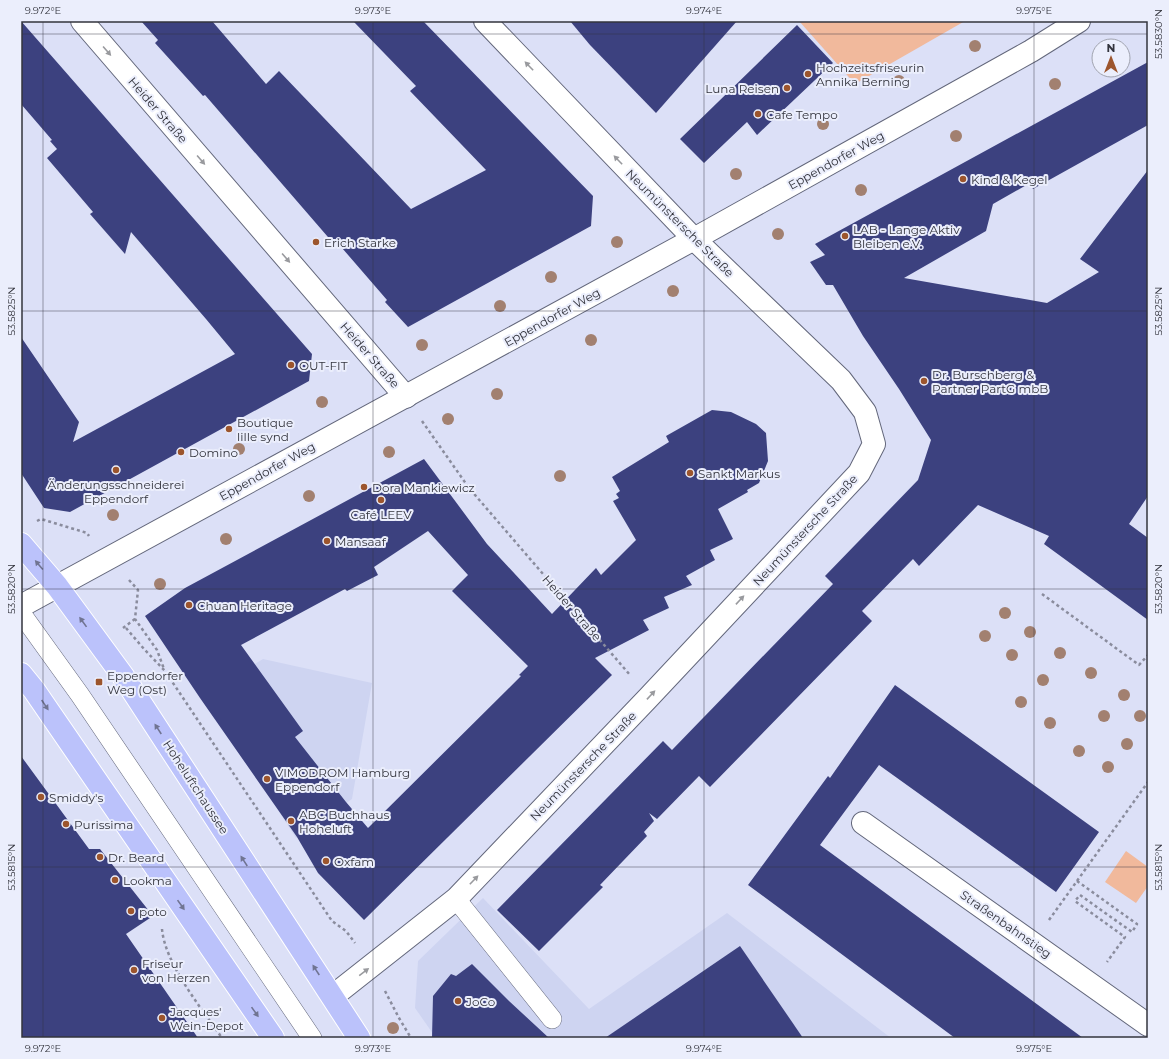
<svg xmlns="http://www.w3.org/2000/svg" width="1169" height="1059" font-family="Montserrat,sans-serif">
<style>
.built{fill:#ced4f1}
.green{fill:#f1b99c}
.building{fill:#3c417f;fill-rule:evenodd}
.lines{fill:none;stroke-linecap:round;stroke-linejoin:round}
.service-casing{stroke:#63677b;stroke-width:20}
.pedestrian-casing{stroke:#63677b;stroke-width:24}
.minor-casing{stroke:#63677b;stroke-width:24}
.primary-casing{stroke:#fff;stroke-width:24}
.path{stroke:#8a8c9d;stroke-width:2.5;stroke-dasharray:3 3;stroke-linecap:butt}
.service{stroke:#fff;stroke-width:19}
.pedestrian{stroke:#fff;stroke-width:22}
.minor{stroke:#fff;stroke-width:22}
.primary{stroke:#bbc2fb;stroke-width:22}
.tree{fill:#a28070}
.oneway{fill:#999a9e}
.oneway2{fill:#707492}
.ticks{fill:none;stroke:#33343d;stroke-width:1;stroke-opacity:0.45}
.poi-dot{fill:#9c552d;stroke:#ebeefc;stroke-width:1.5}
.labels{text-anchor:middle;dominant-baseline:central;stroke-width:4;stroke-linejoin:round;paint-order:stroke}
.poi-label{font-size:12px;fill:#33343d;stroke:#ebeefc;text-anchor:start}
.street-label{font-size:12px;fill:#33343d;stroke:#ebeefc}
.neatline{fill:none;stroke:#33343d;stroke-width:1.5}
.ticks-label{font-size:10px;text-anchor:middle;fill:#33343d}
</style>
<rect width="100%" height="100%" fill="#dce0f7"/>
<g class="built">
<path d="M 263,659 L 372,683 L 352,799 L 296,838 L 204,695 Z"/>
<path d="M 483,898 L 589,1009 L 727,913 L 891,1038 L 436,1038 L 415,1008 L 418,961 Z"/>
</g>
<g class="green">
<path d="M 799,21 L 965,21 L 855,84 Z"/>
<path d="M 1126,851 L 1148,867 L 1148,886 L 1136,903 L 1105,882 Z"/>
</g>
<g class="building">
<path d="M 21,21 L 312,354 L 309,381 L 70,512 L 44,508 L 21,473 L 21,337 L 79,422 L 73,442 L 235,354 L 206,319 L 131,232 L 125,254 L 90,214 L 93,212 L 47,158 L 57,149 L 50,141 L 52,140 L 21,104 Z"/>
<path d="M 141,21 L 212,21 L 266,84 L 279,71 L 411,209 L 486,170 L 410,91 L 416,86 L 353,21 L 423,21 L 593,196 L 591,226 L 408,327 L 385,302 L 387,300 L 336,241 L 334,244 L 205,95 L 203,96 L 155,43 L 158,40 Z"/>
<path d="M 570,21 L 737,21 L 656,113 L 590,45 Z"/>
<path d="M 797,25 L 833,63 L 757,135 L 747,122 L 704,163 L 680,139 Z"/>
<path d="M 1148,62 L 1148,125 L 1033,189 L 1030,183 L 993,204 L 986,231 L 904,278 L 1047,303 L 1099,272 L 1080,259 L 1148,170 L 1148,496 L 1129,524 L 1148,538 L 1148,620 L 1044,544 L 1049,536 L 978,505 L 919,566 L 913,559 L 862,611 L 872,621 L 710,787 L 699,776 L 657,819 L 649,813 L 654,821 L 644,832 L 647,836 L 600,885 L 603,887 L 539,951 L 497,910 L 663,741 L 672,750 L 734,686 L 833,584 L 825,576 L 918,480 L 931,440 L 899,389 L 863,336 L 833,285 L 826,285 L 810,262 L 825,255 L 815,244 Z"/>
<path d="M 712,410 L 731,412 L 756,424 L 766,433 L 768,461 L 759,483 L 747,490 L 748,492 L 718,509 L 733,539 L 710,550 L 715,560 L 686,576 L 692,585 L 664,597 L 669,608 L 643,620 L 649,630 L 595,658 L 612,675 L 364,920 L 318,873 L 297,837 L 200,698 L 145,616 L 185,588 L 424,459 L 487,544 L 552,614 L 596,568 L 601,575 L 636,540 L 613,501 L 619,498 L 616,494 L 620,491 L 612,477 L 669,442 L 666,436 ZM 428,531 L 468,575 L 452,591 L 528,666 L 519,675 L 521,676 L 368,828 L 346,802 L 295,737 L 303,731 L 241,645 L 345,589 L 347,591 L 378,575 L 374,567 Z"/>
<path d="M 895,685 L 1099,832 L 1056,892 L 879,765 L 820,845 L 1083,1038 L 955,1038 L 748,885 L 828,776 L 830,778 Z"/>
<path d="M 21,756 L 89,849 L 100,849 L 153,916 L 126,934 L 198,1038 L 21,1038 Z"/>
<path d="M 740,946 L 803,1038 L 605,1038 Z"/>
<path d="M 472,964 L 509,1001 L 549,1038 L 432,1038 L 433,996 L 451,974 L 456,976 Z"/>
</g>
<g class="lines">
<g class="service-casing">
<g id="service">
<path d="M 21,613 L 80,695 L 312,1038"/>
<path d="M 456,899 L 552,1019"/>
</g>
</g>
<g class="pedestrian-casing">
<path id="pedestrian" d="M 863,823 L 1148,1025"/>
</g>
<g class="minor-casing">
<g id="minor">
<path d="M 82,21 L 406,397"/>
<path d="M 21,606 L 694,239 L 1031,51 L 1079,21"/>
<path d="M 333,996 L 456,899 L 649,697 L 859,473 L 874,444 L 865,412 L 841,380 L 694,239 L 485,21"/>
</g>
</g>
<g class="primary-casing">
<g id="primary">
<path d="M 21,544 L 57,586 L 123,676 L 359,1038"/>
<path d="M 21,674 L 34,690 L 273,1038"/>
</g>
</g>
<g class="path">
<path d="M 422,421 L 469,488 L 630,675"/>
<path d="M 37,521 L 41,519 L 87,533 L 89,536"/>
<path d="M 129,580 L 138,590 L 135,619 L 157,650 L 164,669"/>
<path d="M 1042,594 L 1139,665 L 1148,655"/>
<path d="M 123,628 L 135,619"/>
<path d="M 126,628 L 144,649 L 165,671 L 332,921 L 346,931 L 355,943"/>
<path d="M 1077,881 L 1137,924 L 1132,932 L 1080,895 L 1075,901 L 1125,937 L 1107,962"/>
<path d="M 1049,920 L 1148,782"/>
<path d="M 162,929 C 165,964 202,1009 222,1038"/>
<path d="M 385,991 L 399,1018 L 411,1038"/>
</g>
<use href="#service" class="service"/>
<use href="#pedestrian" class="pedestrian"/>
<use href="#minor" class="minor"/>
<use href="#primary" class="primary"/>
</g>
<g class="tree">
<circle cx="975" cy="46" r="6"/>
<circle cx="899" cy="81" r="6"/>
<circle cx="1055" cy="84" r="6"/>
<circle cx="823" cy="124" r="6"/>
<circle cx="956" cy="136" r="6"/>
<circle cx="736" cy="174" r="6"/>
<circle cx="861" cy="190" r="6"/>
<circle cx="778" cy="234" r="6"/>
<circle cx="617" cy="242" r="6"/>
<circle cx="551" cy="277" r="6"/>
<circle cx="673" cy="291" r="6"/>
<circle cx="500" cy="306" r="6"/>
<circle cx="591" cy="340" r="6"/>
<circle cx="422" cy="345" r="6"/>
<circle cx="497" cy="394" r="6"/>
<circle cx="322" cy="402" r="6"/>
<circle cx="448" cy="419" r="6"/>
<circle cx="239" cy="449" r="6"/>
<circle cx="389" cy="452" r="6"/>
<circle cx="560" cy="476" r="6"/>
<circle cx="309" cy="496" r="6"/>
<circle cx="113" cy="515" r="6"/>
<circle cx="226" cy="539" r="6"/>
<circle cx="160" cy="584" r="6"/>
<circle cx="1005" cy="613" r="6"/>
<circle cx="1030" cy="632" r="6"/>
<circle cx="985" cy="636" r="6"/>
<circle cx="1060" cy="653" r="6"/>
<circle cx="1012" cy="655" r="6"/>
<circle cx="1091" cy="673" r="6"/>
<circle cx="1043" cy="680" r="6"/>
<circle cx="1124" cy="695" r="6"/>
<circle cx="1021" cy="702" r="6"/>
<circle cx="1104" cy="716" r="6"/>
<circle cx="1140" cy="716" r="6"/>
<circle cx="1050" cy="723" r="6"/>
<circle cx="1127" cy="744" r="6"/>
<circle cx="1079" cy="751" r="6"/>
<circle cx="1108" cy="767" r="6"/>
<circle cx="393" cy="1028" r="6"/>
</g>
<defs><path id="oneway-solid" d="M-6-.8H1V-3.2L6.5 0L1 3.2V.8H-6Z"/></defs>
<g class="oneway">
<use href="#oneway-solid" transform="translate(107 51) rotate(49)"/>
<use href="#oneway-solid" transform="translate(529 66) rotate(-134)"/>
<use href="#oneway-solid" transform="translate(201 160) rotate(49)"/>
<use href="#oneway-solid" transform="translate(618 160) rotate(-134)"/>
<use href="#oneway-solid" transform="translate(286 258) rotate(49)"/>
<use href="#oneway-solid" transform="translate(740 600) rotate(-47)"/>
<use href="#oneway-solid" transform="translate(651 695) rotate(-47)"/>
<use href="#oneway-solid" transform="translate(474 880) rotate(-46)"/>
<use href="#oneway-solid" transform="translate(364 972) rotate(-37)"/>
</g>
<g class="oneway2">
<use href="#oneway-solid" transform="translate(39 565) rotate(-130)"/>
<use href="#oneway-solid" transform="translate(83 622) rotate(-126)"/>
<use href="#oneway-solid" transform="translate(45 705) rotate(56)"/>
<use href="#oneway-solid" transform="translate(158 729) rotate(-123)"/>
<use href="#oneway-solid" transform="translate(244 861) rotate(-123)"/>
<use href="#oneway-solid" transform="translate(181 905) rotate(55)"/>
<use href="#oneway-solid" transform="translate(316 970) rotate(-123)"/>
<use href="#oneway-solid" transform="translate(255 1012) rotate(55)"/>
</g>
<path class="ticks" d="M 43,21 L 43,1038M 373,21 L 373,1038M 704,21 L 704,1038M 1034,21 L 1034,1038M 21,34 L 1148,34M 21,311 L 1148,311M 21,589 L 1148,589M 21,867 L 1148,867"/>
<g class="poi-dot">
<circle cx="808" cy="74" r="4"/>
<circle cx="787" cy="88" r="4"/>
<circle cx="758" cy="114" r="4"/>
<circle cx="963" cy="179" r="4"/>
<circle cx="845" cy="236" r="4"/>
<circle cx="316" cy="242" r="4"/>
<circle cx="291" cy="365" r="4"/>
<circle cx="924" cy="381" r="4"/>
<circle cx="229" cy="429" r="4"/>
<circle cx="181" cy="452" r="4"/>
<circle cx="116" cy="470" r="4"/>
<circle cx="690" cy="473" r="4"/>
<circle cx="364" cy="487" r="4"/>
<circle cx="381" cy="500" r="4"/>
<circle cx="327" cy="541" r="4"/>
<circle cx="189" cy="605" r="4"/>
<rect x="95" y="678" width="8" height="8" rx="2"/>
<circle cx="267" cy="779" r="4"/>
<circle cx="41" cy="797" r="4"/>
<circle cx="291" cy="821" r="4"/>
<circle cx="66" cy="824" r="4"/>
<circle cx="100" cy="857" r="4"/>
<circle cx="326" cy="861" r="4"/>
<circle cx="115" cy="880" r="4"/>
<circle cx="131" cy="911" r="4"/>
<circle cx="134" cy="970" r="4"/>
<circle cx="458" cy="1001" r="4"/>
<circle cx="162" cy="1018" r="4"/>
</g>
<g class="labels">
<g class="poi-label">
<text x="816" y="67">Hochzeitsfriseurin<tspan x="816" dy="14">Annika Berning</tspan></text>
<text x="779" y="88" text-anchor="end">Luna Reisen</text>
<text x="766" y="114">Cafe Tempo</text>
<text x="971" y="179">Kind &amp; Kegel</text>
<text x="853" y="229">LAB - Lange Aktiv<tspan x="853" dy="14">Bleiben e.V.</tspan></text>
<text x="324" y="242">Erich Starke</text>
<text x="299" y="365">OUT-FIT</text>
<text x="932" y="374">Dr. Burschberg &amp;<tspan x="932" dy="14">Partner PartG mbB</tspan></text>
<text x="237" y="422">Boutique<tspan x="237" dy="14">lille synd</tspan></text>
<text x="189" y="452">Domino</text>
<text x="698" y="473">Sankt Markus</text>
<text x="116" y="484" text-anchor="middle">Änderungsschneiderei<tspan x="116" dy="14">Eppendorf</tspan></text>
<text x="372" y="487">Dora Mankiewicz</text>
<text x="381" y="514" text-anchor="middle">Café LEEV</text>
<text x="335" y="541">Mansaaf</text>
<text x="197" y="605">Chuan Heritage</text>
<text x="107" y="675">Eppendorfer<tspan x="107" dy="14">Weg (Ost)</tspan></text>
<text x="275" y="772">VIMODROM Hamburg<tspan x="275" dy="14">Eppendorf</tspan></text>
<text x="49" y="797">Smiddy's</text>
<text x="299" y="814">ABC Buchhaus<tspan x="299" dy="14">Hoheluft</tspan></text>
<text x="74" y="824">Purissima</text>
<text x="108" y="857">Dr. Beard</text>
<text x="334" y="861">Oxfam</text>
<text x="123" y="880">Lookma</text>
<text x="139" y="911">poto</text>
<text x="142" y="963">Friseur<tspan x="142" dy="14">von Herzen</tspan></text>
<text x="466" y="1001">JoCo</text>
<text x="170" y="1011">Jacques'<tspan x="170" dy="14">Wein-Depot</tspan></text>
</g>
<g class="street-label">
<text transform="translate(158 110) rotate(49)">Heider Straße</text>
<text transform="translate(836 160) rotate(-29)">Eppendorfer Weg</text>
<text transform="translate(680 223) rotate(45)">Neumünstersche Straße</text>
<text transform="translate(552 317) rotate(-29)">Eppendorfer Weg</text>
<text transform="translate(370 355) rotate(49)">Heider Straße</text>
<text transform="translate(267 471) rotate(-29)">Eppendorfer Weg</text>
<text transform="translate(805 530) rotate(-47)">Neumünstersche Straße</text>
<text transform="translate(572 608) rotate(49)">Heider Straße</text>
<text transform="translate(583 766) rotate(-46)">Neumünstersche Straße</text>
<text transform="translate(196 787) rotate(57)">Hoheluftchaussee</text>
<text transform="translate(1006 924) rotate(35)">Straßenbahnstieg</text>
</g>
</g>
<rect width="1169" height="1059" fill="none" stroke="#ebeefc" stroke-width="44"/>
<g transform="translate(1111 58)"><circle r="19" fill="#ebeefc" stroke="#a1a4b0"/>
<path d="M0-3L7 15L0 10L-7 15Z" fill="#9c552d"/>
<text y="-6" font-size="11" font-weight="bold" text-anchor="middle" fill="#33343d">N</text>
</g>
<rect x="22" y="22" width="1125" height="1015" class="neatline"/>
<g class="ticks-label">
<text x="43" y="14">9.972°E</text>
<text x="373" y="14">9.973°E</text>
<text x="704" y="14">9.974°E</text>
<text x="1034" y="14">9.975°E</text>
<text transform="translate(1158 34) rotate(-90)" y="4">53.5830°N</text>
<text transform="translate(11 311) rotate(-90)" y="4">53.5825°N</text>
<text transform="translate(1158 311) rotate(-90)" y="4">53.5825°N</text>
<text transform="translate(11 589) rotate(-90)" y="4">53.5820°N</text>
<text transform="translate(1158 589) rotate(-90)" y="4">53.5820°N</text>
<text transform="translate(11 867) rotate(-90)" y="4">53.5815°N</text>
<text transform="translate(1158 867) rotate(-90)" y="4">53.5815°N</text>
<text x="43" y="1052">9.972°E</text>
<text x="373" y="1052">9.973°E</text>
<text x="704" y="1052">9.974°E</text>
<text x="1034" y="1052">9.975°E</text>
</g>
</svg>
